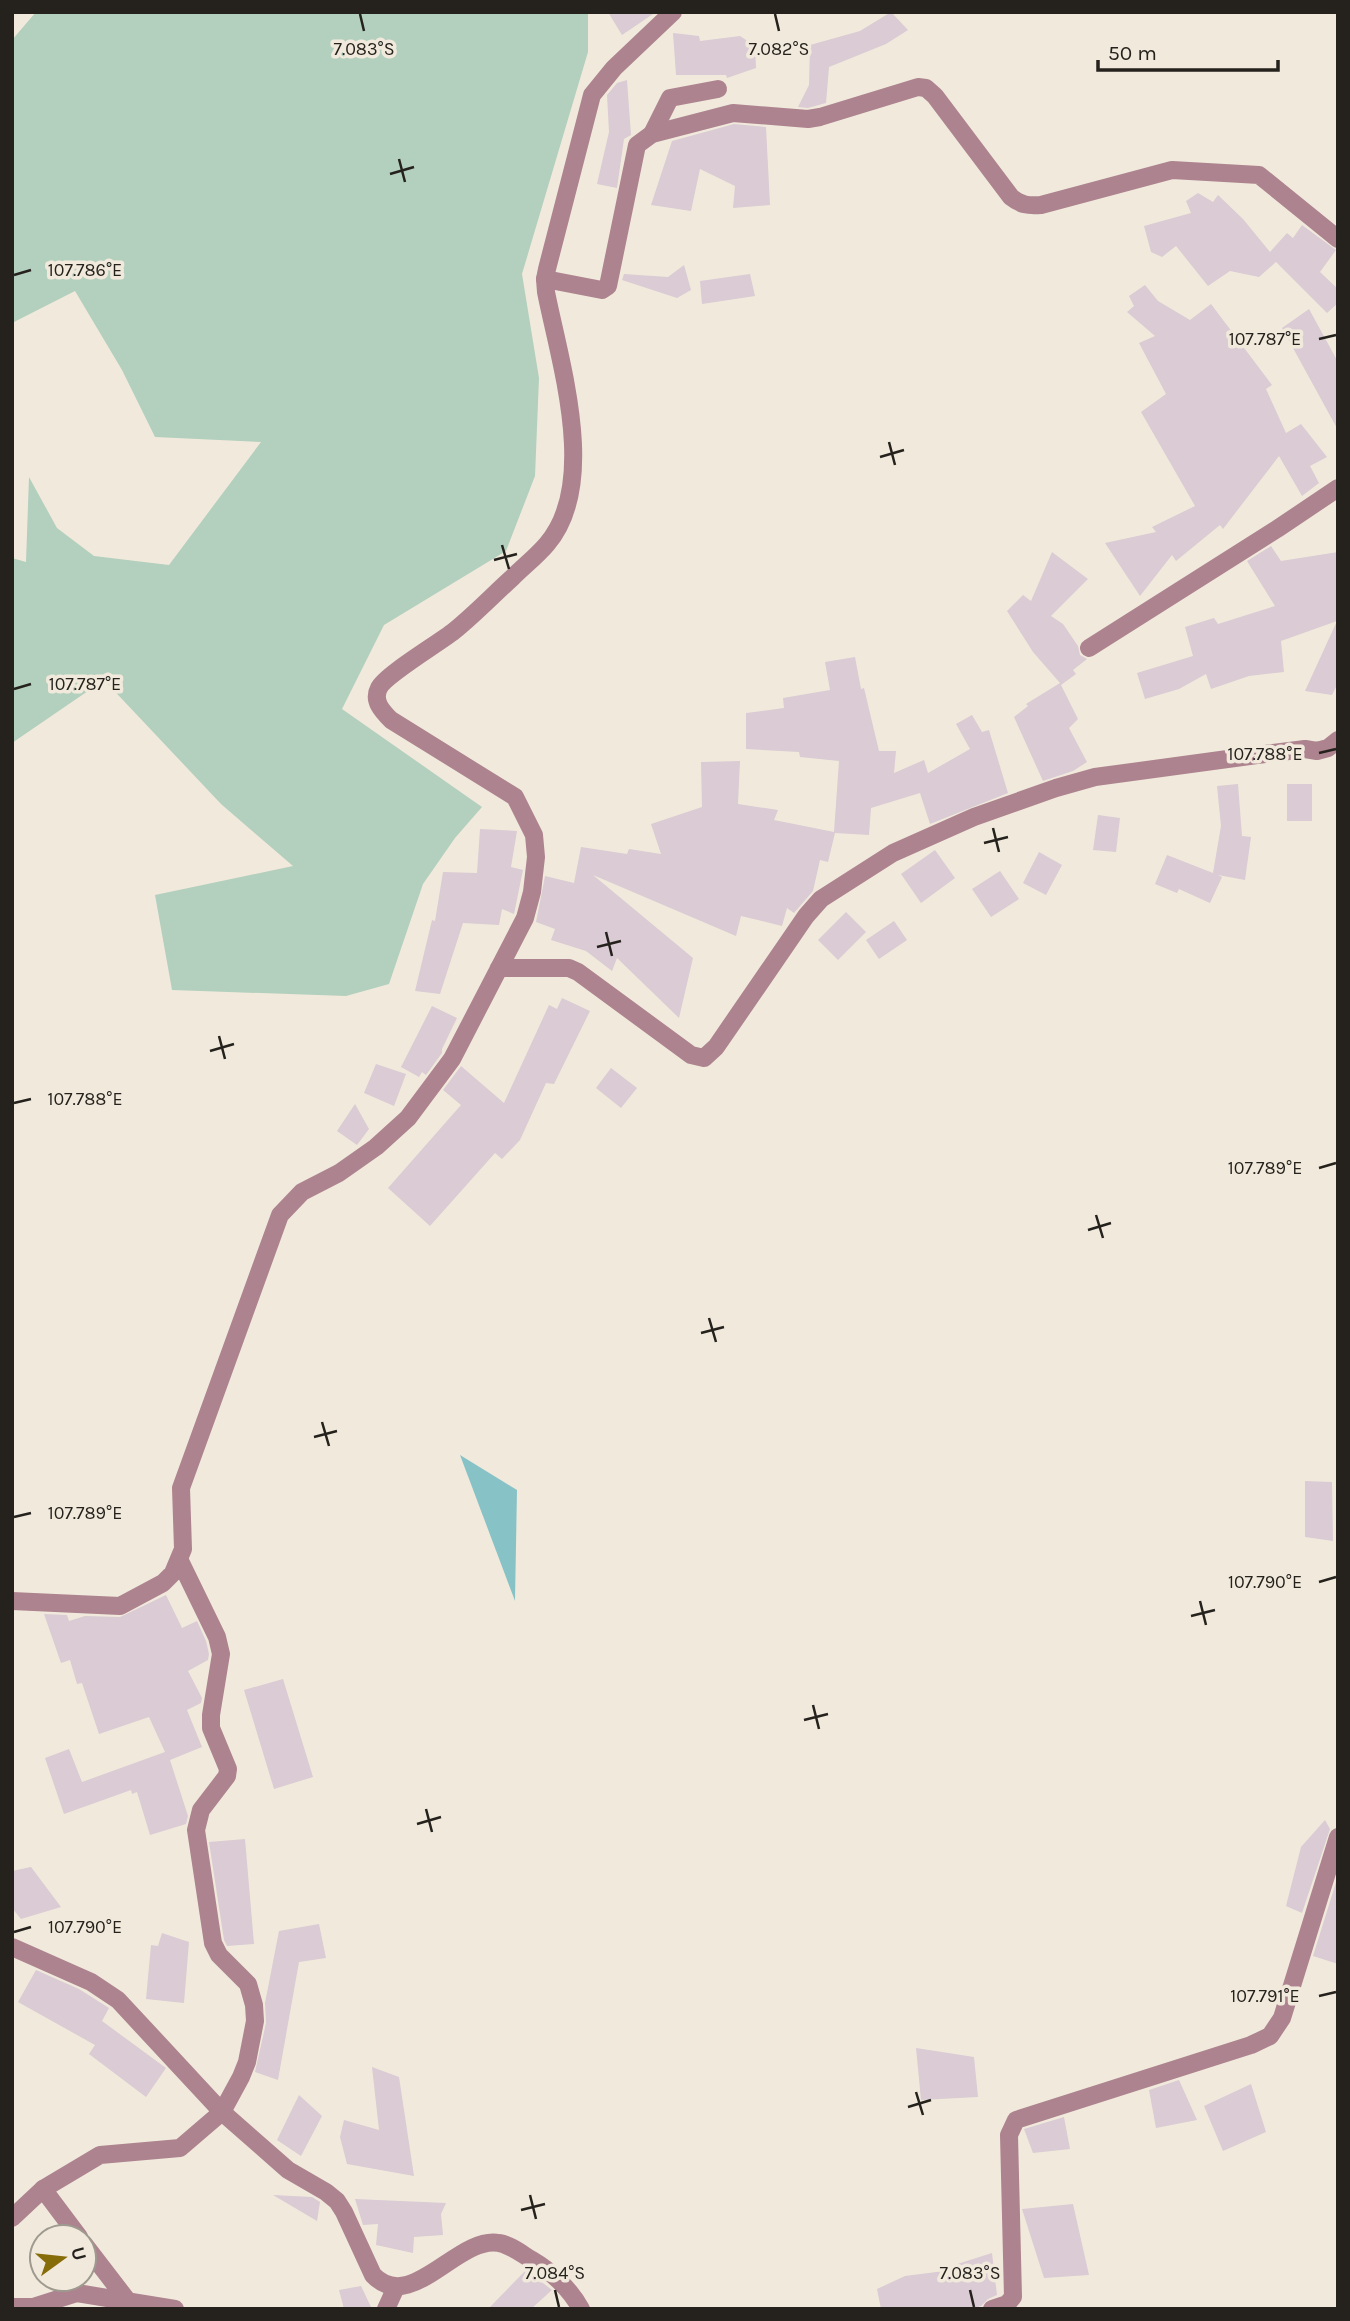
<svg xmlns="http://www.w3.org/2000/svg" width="1350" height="2321" font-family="Karla,sans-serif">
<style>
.green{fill:#b3cfbe}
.water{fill:#87c2c7}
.building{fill:#dacbd4}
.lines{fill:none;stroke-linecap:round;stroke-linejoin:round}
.minor{stroke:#ad838f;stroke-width:18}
.ticks{fill:none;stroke:#25221d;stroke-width:2.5}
.ticks-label{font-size:18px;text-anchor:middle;fill:#25221d;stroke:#f1eadc;stroke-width:7;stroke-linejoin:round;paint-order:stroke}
</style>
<rect width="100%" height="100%" fill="#f1eadc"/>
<path class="green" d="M 36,12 L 588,12 L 588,52 L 522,274 L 539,378 L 535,476 L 506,551 L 384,625 L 342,709 L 482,807 L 455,838 L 423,884 L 389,984 L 346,996 L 172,990 L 155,895 L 293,866 L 221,804 L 104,680 L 12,743 L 12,558 L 26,562 L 29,477 L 57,528 L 94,556 L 169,565 L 261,442 L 155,437 L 122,370 L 75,291 L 12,323 L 12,40 Z"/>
<path class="water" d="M 460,1455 L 517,1490 L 515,1601 Z"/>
<g class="building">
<path d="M 608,12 L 656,12 L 622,35 Z"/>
<path d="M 891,12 L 908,30 L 886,44 L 829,67 L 826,103 L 808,108 L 798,107 L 809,85 L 810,45 L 860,31 Z"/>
<path d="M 673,33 L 699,36 L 700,41 L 740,36 L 755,46 L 756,68 L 727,78 L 726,75 L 676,75 Z"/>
<path d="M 627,80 L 631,135 L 624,139 L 617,188 L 597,184 L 609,132 L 607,95 L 617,83 Z"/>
<path d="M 734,124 L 766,127 L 770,205 L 733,208 L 735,186 L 700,169 L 691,211 L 651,205 L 672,141 Z"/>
<path d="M 1198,193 L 1213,202 L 1218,195 L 1243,219 L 1270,252 L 1287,233 L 1293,238 L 1302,225 L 1336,250 L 1320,272 L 1338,289 L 1338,303 L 1327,313 L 1276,262 L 1259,277 L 1230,271 L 1208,286 L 1176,246 L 1162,257 L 1151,252 L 1144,226 L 1191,213 L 1186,201 Z"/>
<path d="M 684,265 L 691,290 L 677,298 L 622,280 L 624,274 L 668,277 Z"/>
<path d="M 750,274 L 755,296 L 702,304 L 700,281 Z"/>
<path d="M 1145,285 L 1158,301 L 1190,320 L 1211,304 L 1272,385 L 1266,389 L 1286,433 L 1301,424 L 1327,457 L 1310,466 L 1319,483 L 1302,496 L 1279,456 L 1223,529 L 1220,525 L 1176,561 L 1172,555 L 1140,596 L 1105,543 L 1156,532 L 1152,527 L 1195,506 L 1141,412 L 1166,394 L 1139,343 L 1155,336 L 1127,312 L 1134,306 L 1129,296 Z"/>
<path d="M 1309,309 L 1338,362 L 1338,430 L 1282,328 Z"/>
<path d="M 1271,546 L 1281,561 L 1338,552 L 1338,683 L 1332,695 L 1305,691 L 1337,621 L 1281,641 L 1284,672 L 1249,676 L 1211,689 L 1206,674 L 1179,689 L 1145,699 L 1137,673 L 1193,656 L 1185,627 L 1214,618 L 1218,624 L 1275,606 L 1247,561 Z"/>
<path d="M 1052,552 L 1088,579 L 1051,616 L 1063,624 L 1078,646 L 1080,655 L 1087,659 L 1073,670 L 1076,674 L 1061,685 L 1078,719 L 1069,728 L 1087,762 L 1073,771 L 1043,781 L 1014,717 L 1028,706 L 1026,704 L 1060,683 L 1033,652 L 1007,611 L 1023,595 L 1031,601 Z"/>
<path d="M 855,657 L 861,689 L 864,688 L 879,751 L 896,751 L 894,773 L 924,760 L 928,773 L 970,749 L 956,724 L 972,715 L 982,732 L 989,730 L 1008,793 L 930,824 L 920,793 L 871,808 L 869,835 L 835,833 L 828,862 L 820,860 L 813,891 L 794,913 L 787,908 L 782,926 L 741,916 L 736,936 L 593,875 L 693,958 L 679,1018 L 617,958 L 612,971 L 586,951 L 551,940 L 555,929 L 536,922 L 545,876 L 574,883 L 581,847 L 627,854 L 629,849 L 661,854 L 651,824 L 702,807 L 701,762 L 740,761 L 738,804 L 778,810 L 774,820 L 834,832 L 839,761 L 800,757 L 799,752 L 746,749 L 746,713 L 784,708 L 783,698 L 830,690 L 825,662 Z"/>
<path d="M 1238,784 L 1242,836 L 1251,837 L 1245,880 L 1218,875 L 1222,877 L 1210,903 L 1179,889 L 1177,893 L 1155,884 L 1167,855 L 1213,873 L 1221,826 L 1217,786 Z"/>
<rect x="1287" y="784" width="25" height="37"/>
<path d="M 1098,815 L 1120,818 L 1116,852 L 1093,850 Z"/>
<path d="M 480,829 L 517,831 L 511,867 L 523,870 L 514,914 L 502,909 L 499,925 L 463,923 L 440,994 L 415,991 L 432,920 L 435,921 L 443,872 L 477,873 Z"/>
<path d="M 935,850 L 955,878 L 921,903 L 901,874 Z"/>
<path d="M 1039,852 L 1062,865 L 1046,895 L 1023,883 Z"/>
<path d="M 1000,871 L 1019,899 L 991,917 L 972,889 Z"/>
<path d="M 846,912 L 866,932 L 838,960 L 818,940 Z"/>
<path d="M 894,921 L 907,940 L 879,959 L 866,940 Z"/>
<path d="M 562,998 L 590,1011 L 554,1084 L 546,1083 L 520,1140 L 502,1159 L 495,1153 L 430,1226 L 388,1188 L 461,1105 L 443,1090 L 461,1066 L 504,1103 L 549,1005 L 557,1009 Z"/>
<path d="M 432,1006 L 457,1018 L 442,1049 L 442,1053 L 426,1075 L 422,1072 L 419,1077 L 401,1067 Z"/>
<path d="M 376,1064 L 406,1074 L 394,1106 L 364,1093 Z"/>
<path d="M 611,1068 L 637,1088 L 621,1108 L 596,1088 Z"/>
<path d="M 355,1104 L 369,1129 L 357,1145 L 337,1131 Z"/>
<path d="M 1305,1481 L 1332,1482 L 1333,1541 L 1305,1537 Z"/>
<path d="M 166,1595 L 182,1628 L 197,1621 L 206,1641 L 209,1654 L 208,1660 L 188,1671 L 202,1698 L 201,1703 L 187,1710 L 202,1747 L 170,1760 L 188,1816 L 186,1824 L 150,1835 L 137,1792 L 132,1794 L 131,1790 L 64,1814 L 45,1758 L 69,1749 L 82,1782 L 165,1752 L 149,1717 L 99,1734 L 82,1683 L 77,1684 L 70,1660 L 61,1663 L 44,1614 L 67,1615 L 69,1621 L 85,1616 L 120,1617 Z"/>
<path d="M 283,1679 L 313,1777 L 274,1789 L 244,1690 Z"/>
<path d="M 1325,1820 L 1330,1829 L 1302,1913 L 1286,1906 L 1301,1847 Z"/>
<path d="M 245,1839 L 254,1944 L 227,1946 L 224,1940 L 209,1842 Z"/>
<path d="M 31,1867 L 61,1907 L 21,1919 L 12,1908 L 12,1871 Z"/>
<path d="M 1338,1876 L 1338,1964 L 1313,1956 Z"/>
<path d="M 319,1924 L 326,1958 L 299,1962 L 278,2080 L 255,2072 L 266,2023 L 265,2003 L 279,1931 Z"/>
<path d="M 162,1933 L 189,1942 L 184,2003 L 146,1999 L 151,1945 L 158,1946 Z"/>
<path d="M 36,1970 L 79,1989 L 109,2008 L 102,2021 L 166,2068 L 146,2097 L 89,2054 L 95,2045 L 18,2002 Z"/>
<path d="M 916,2048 L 974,2057 L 978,2097 L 921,2100 Z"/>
<path d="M 372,2067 L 399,2077 L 414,2176 L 347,2164 L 340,2137 L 344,2120 L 379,2130 Z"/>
<path d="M 1179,2080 L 1197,2120 L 1156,2128 L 1149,2090 Z"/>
<path d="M 1251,2084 L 1266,2132 L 1223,2151 L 1204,2106 Z"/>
<path d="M 299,2095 L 322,2116 L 301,2156 L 277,2140 Z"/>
<path d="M 1064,2117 L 1070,2149 L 1033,2153 L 1024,2129 Z"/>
<path d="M 273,2195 L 312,2197 L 320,2202 L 317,2221 Z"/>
<path d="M 355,2199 L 446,2203 L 441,2214 L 443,2235 L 414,2237 L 413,2253 L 376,2245 L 378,2224 L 363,2225 Z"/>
<path d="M 1073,2204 L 1089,2275 L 1044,2278 L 1022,2209 Z"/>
<path d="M 992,2253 L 997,2295 L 988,2299 L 981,2306 L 972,2309 L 881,2309 L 877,2289 L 905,2276 L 952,2270 L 951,2266 Z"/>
<path d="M 526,2270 L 552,2290 L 531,2309 L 488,2309 Z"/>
<path d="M 361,2286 L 372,2309 L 344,2309 L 339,2290 Z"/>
</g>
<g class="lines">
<g class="minor">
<path d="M 652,134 L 670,98 L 718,89"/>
<path d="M 545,279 L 602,290 L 608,286 L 637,145 L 652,134 L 733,113 L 808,119 L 820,117 L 918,87 L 926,88 L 935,96 L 1011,197 C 1021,205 1028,206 1041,205 L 1172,170 L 1259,175 L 1338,239"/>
<path d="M 1089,648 L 1277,529 L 1338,488"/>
<path d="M 499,968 L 569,968 L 578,972 L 691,1055 L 704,1058 L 716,1047 L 806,916 L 821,899 L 893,853 L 974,817 L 1056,788 L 1095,777 L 1257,755 L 1305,749 L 1317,751 L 1328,748 L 1338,740"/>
<path d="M 12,1601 L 120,1606 L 163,1583 L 173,1573 L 183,1549 L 181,1488 L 280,1215 L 302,1192 L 339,1173 L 376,1147 L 408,1118 L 452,1059 L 525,918 L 532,892 L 536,857 L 534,835 L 515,797 L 391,720 C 383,712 372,701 379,688 C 385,675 439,643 454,631 C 475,614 493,595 513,577 C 524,566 537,556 547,544 C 599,483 560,363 546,292 L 545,279 L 547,269 L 592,95 L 614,68 L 673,12"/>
<path d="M 12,1947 L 91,1982 L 118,2000 L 222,2112 L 288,2170 L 326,2192 L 337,2201 L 344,2212 L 373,2275 C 411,2315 458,2235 499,2243 C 511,2245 522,2254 532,2260 C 551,2271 570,2289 581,2309"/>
<path d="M 12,2218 L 43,2189"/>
<path d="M 79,2237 L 43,2189 L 100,2155 L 180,2148 L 222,2112 L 241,2077 L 247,2062 L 255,2021 L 254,2005 L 248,1984 L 219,1955 L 213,1943 L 196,1830 L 201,1810 L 227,1776 L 228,1769 L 211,1728 L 211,1715 L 221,1654 L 217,1637 L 180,1561"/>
<path d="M 84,2244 L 127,2300"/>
<path d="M 12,2307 L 33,2307 L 77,2293 L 175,2309"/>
<path d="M 386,2309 L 396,2287"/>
<path d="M 992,2309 L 1007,2304 L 1013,2297 L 1009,2135 L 1016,2120 L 1251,2045 L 1270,2036 L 1282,2018 L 1338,1837"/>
</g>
</g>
<path class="ticks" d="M 360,14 L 364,31M 775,14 L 779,31M 399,159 L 405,182M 390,174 L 414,167M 14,275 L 31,270M 1319,339 L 1336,335M 889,442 L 895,465M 880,457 L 904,450M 502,545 L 509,569M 494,560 L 517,554M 14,689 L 31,684M 1319,753 L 1336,749M 993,828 L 999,852M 984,843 L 1008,837M 606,932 L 612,956M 597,947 L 621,941M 219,1036 L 225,1059M 210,1051 L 234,1044M 14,1103 L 31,1099M 1319,1168 L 1336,1163M 1096,1215 L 1103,1238M 1088,1230 L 1111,1223M 709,1318 L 716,1342M 701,1333 L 724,1327M 322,1422 L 329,1446M 314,1437 L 337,1431M 14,1517 L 31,1513M 1319,1582 L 1336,1577M 1200,1601 L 1206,1625M 1191,1616 L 1215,1610M 813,1705 L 819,1729M 804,1720 L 828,1714M 426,1809 L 432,1832M 417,1824 L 441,1817M 14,1932 L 31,1927M 1319,1996 L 1336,1992M 916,2092 L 923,2115M 908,2107 L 931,2100M 530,2195 L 536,2219M 521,2210 L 545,2204M 555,2290 L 559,2307M 970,2290 L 974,2307"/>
<g class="ticks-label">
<text x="364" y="55">7.083°S</text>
<text x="779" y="55">7.082°S</text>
<text x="85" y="276">107.786°E</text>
<text x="1265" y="345">107.787°E</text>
<text x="85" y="690">107.787°E</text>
<text x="1265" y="760">107.788°E</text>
<text x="85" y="1105">107.788°E</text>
<text x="1265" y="1174">107.789°E</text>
<text x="85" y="1519">107.789°E</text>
<text x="1265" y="1588">107.790°E</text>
<text x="85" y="1933">107.790°E</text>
<text x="1265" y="2002">107.791°E</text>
<text x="555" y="2279">7.084°S</text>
<text x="970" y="2279">7.083°S</text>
</g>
<rect width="1350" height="2321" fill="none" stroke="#25221d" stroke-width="28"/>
<g transform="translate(63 2258) rotate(75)"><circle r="33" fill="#f1eadc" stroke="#9f9a90" stroke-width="2"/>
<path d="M0-5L12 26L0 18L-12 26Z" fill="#876c0a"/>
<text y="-10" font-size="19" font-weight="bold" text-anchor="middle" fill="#25221d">U</text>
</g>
<path d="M1098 60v10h180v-10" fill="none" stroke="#25221d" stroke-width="3.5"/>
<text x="1108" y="60" font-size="21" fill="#25221d" stroke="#f1eadc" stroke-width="5" paint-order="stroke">50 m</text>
</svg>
